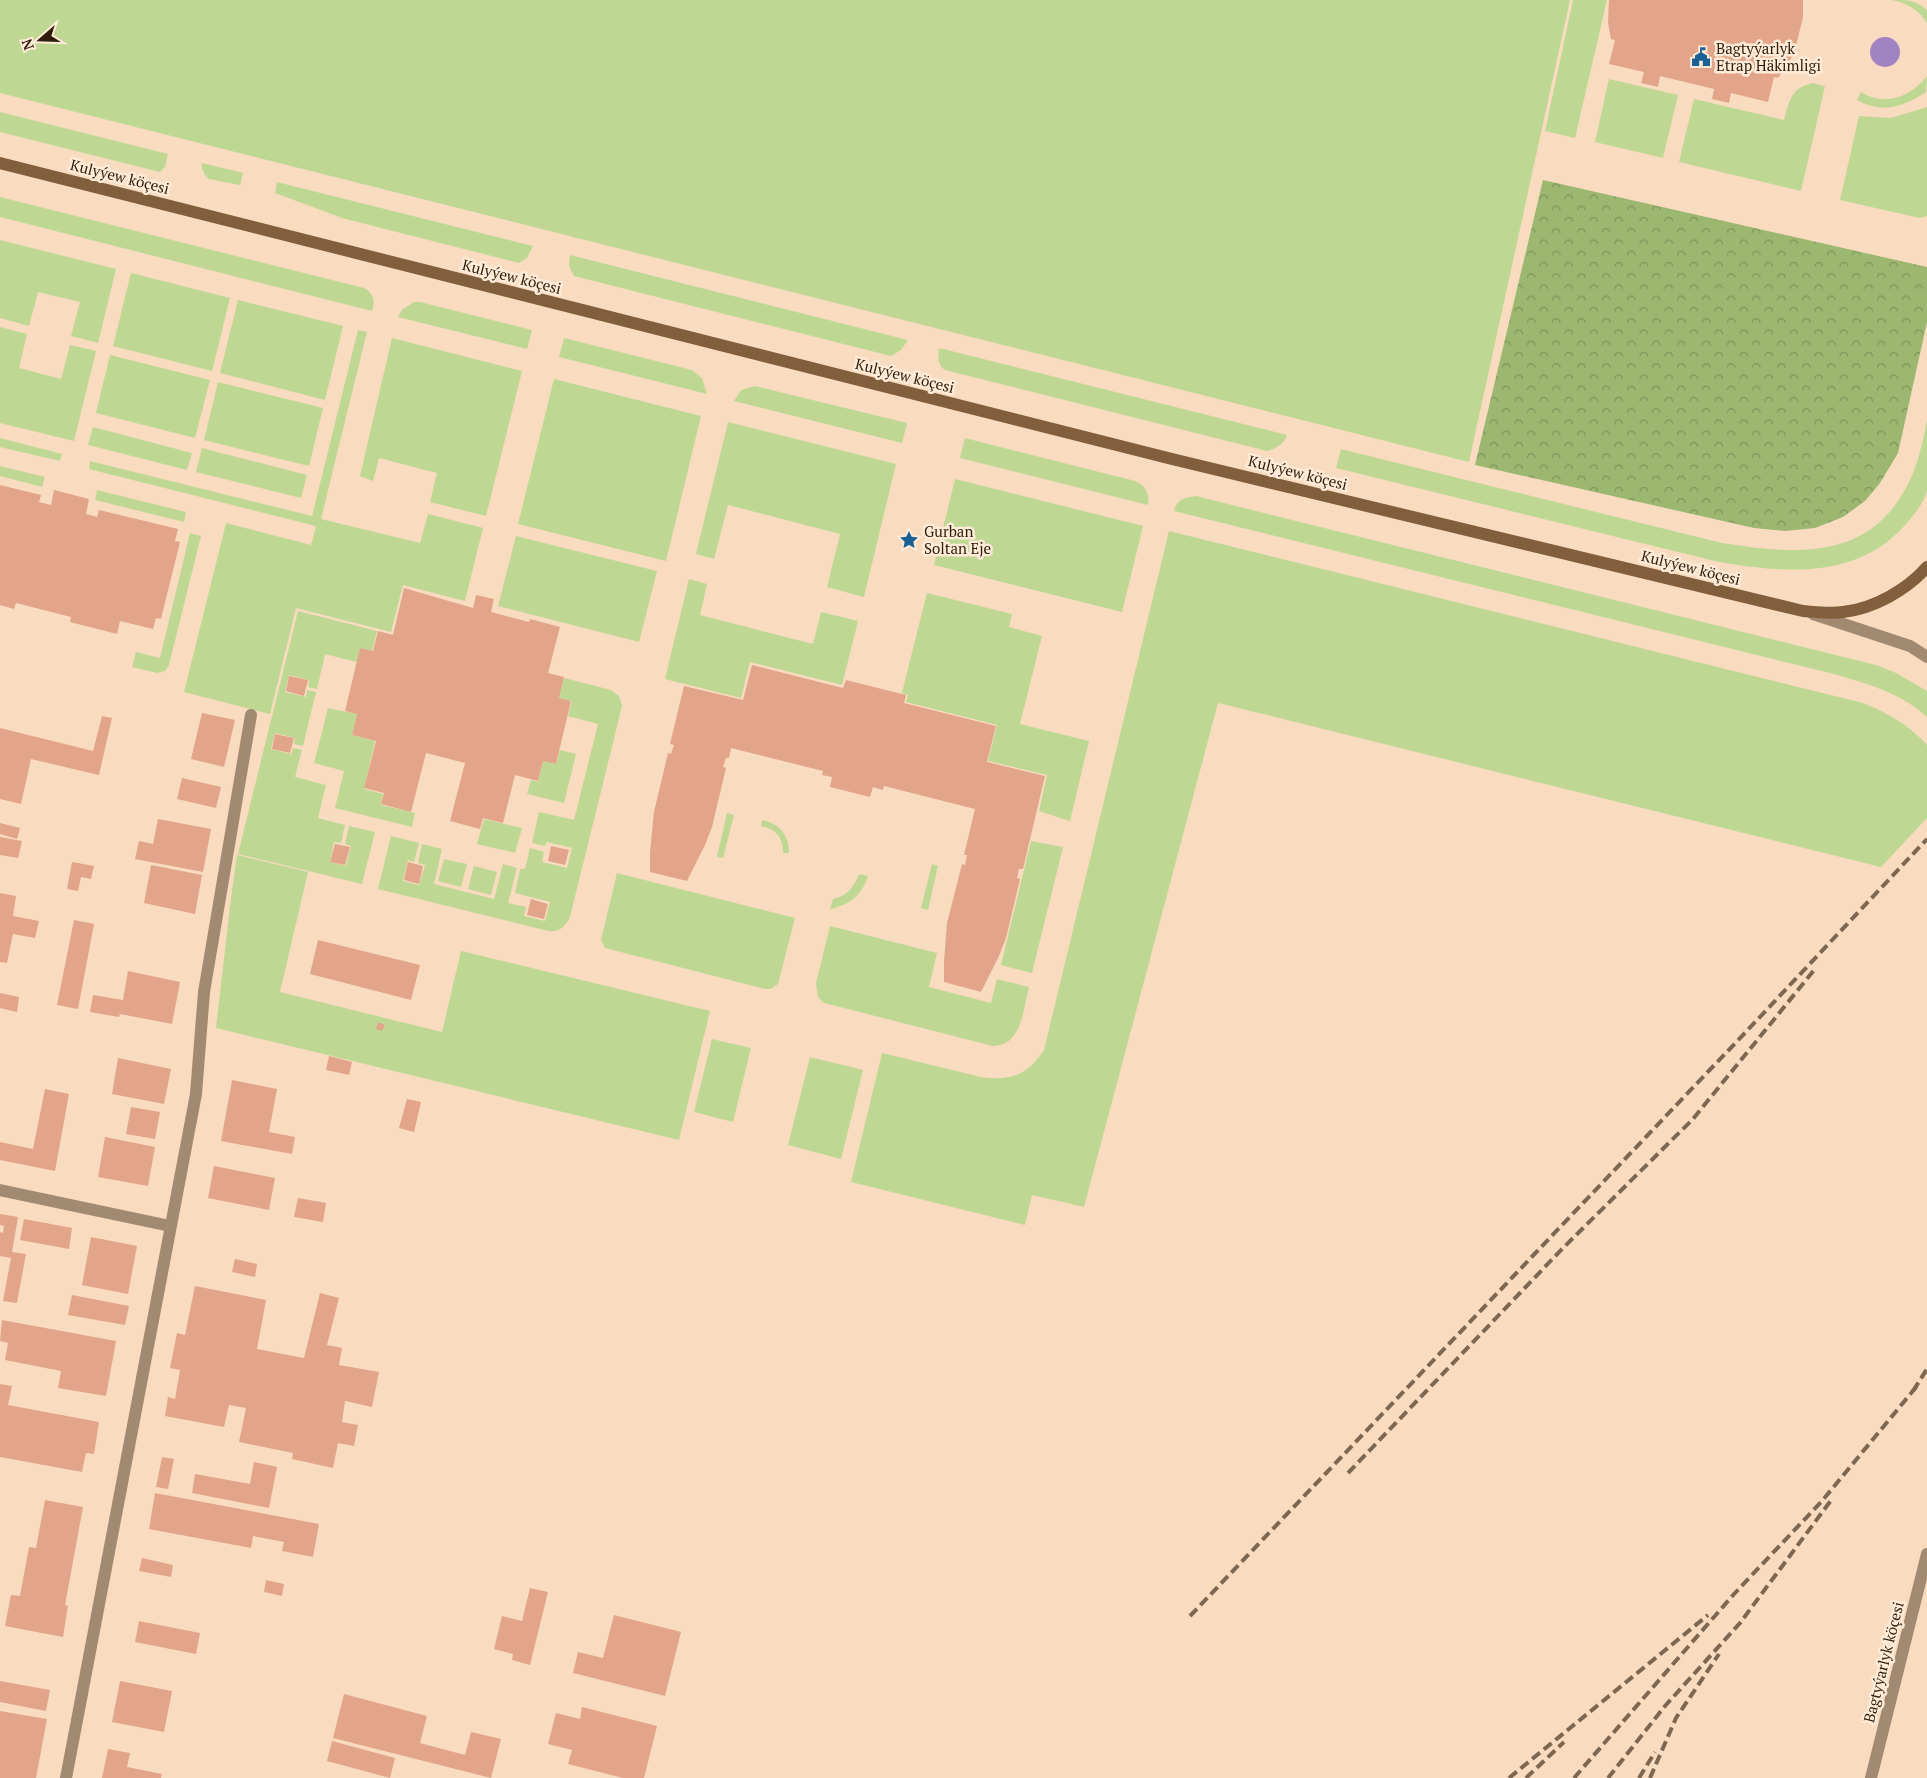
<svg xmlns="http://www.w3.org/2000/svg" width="1927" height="1778" font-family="'PT Serif',serif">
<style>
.grass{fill:#bed893}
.forest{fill:url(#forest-crowns)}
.water{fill:#a183c4}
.building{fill:#e2a589}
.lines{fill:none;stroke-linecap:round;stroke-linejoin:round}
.street{stroke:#a28972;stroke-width:12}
.secondary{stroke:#825f3c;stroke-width:12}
.rail{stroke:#7d6751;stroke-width:4;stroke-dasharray:10 5;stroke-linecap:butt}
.labels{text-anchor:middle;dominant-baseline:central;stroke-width:5;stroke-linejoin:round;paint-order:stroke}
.poi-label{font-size:15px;fill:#2e1d0a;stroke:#ffebd8;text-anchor:start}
.street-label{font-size:15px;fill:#2e1d0a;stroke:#ffebd8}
</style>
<defs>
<pattern id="forest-crowns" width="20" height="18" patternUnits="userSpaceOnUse" patternTransform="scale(1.25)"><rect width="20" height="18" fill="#9cb770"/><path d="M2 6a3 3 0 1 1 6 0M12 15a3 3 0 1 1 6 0" fill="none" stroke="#80945a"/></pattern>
</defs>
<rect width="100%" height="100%" fill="#f9dbc0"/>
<g class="grass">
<path d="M 0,0 L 1570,0 L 1469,462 L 0,93 Z"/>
<path d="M 1573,0 L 1607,0 L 1575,138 L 1545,131 Z"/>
<path d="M 1892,0 C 1908,0 1915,0 1927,10 L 1927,23 C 1919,10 1907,3 1892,0 Z"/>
<path d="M 1927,76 L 1926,92 C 1904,107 1882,114 1857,100 L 1861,92 C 1885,107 1911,97 1927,76 Z"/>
<path d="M 1609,79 L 1678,95 L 1663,158 L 1595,142 Z"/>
<path d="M 1813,83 L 1825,86 L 1801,191 L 1679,162 L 1694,99 L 1784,120 C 1790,101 1790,88 1813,83 Z"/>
<path d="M 1927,107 L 1927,216 L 1920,218 L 1840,200 L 1859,116 L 1891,118 Z"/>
<path d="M 0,112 L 168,154 L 165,167 L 160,172 L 0,132 Z"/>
<path d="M 202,163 L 243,173 L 240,185 L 209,179 C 204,175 201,169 202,163 Z"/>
<path d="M 277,182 L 533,246 L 527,258 L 519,263 L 342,218 L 275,193 Z"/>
<path d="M 0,197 L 364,288 C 374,294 375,300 372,311 L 0,217 Z"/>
<path d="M 0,240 L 116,269 L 98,343 L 71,336 L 80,302 L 38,292 L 29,326 L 0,318 Z"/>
<path d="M 570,255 L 908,340 L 901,350 L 891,356 L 574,276 L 569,266 Z"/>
<path d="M 131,273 L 230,298 L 212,371 L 113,346 Z"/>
<path d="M 238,300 L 343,326 L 325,400 L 220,373 Z"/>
<path d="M 414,302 L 420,302 L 532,330 L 527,349 L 398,317 L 402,310 Z"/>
<path d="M 0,327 L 27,334 L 19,368 L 61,379 L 70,345 L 96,351 L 74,441 L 0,423 Z"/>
<path d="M 358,330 L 367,332 L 321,519 L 420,543 L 428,514 L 483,528 L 465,601 L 403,585 L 391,632 L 296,608 L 270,714 L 184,692 L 226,523 L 311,545 L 316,526 L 89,469 L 90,461 L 312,516 Z"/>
<path d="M 392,338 L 522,371 L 486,516 L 430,502 L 437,473 L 379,458 L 373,481 L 360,476 Z"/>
<path d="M 564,338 L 692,370 L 702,378 L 707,394 L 559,357 Z"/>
<path d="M 939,348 L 1287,435 C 1284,444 1277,448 1267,451 L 945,370 C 937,365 938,356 939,348 Z"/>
<path d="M 110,355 L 210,380 L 195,438 L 96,413 Z"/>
<path d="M 554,379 L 701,416 L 666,561 L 518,524 Z"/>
<path d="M 218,382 L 323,408 L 309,466 L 204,440 Z"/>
<path d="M 755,386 L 907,423 L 902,443 L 734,401 L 741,390 Z"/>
<path d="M 1927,421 C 1927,438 1927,454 1927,471 C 1927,477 1927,484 1927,490 C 1925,502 1913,516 1905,525 C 1857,580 1783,573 1719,562 L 1336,468 L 1341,449 L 1722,543 C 1802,556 1877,560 1913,473 C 1920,457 1923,438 1927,421 Z"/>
<path d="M 728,422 L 896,464 L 864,597 L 827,587 L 840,534 L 728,505 L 714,559 L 696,554 Z"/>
<path d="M 93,427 L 192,453 L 187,470 L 88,445 Z"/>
<path d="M 0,438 L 62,454 L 60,461 L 0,447 Z"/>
<path d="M 965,438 L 1135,481 C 1145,485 1150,494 1148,505 L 960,458 Z"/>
<path d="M 202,448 L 307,475 L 301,498 L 196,472 Z"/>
<path d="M 0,466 L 45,477 L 42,487 L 0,476 Z"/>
<path d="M 955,479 L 1143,526 L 1122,612 L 934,565 Z"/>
<path d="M 97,490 L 186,512 L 184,522 L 95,500 Z"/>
<path d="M 1196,496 L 1876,665 L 1896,673 L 1927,691 L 1927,717 C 1900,692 1865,683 1830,673 L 1174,511 C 1176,500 1185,497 1196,496 Z"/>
<path d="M 1169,531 L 1863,703 C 1888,713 1909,725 1927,745 L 1927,818 L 1881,867 L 1218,703 L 1084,1207 L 1032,1195 L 1025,1225 L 851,1182 L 882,1053 L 981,1077 C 1010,1081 1027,1076 1044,1050 Z"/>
<path d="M 190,533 L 201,536 L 169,665 L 165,671 L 157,673 L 132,667 L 136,652 L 160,658 Z"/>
<path d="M 516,536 L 657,571 L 639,642 L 498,606 Z"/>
<path d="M 689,579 L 707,584 L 700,615 L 813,644 L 821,612 L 858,621 L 842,685 L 750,662 L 741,698 L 665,679 Z"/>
<path d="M 927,593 L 1012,614 L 1009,627 L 1042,636 L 1020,724 L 1089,741 L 1070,821 L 1039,811 L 1047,775 L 988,761 L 997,725 L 906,702 L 908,695 L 902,693 Z"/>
<path d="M 298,611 L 377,631 L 372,651 L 360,648 L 357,662 L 325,654 L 317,689 L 308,687 L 309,680 L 289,675 L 285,692 L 306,697 L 307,690 L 316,692 L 303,746 L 294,744 L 295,738 L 275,733 L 271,749 L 291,754 L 293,748 L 302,750 L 295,777 L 326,785 L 318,818 L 345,825 L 341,843 L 334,842 L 330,862 L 346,866 L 351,846 L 345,844 L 349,826 L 375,832 L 362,884 L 238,854 Z"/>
<path d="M 564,678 L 611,690 L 619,696 L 622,706 L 570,917 C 565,927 560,932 548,931 L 378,889 L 391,836 L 419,843 L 414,862 L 408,860 L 403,881 L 419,885 L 425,865 L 418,863 L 422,844 L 442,849 L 434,884 L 494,899 L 503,864 L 517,868 L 508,903 L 526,907 L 524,916 L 545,921 L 550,902 L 515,893 L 520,869 L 525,869 L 530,848 L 544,852 L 542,862 L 567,868 L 572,848 L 547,842 L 545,846 L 532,843 L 539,812 L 574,820 L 598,724 L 568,716 L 572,701 L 559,698 Z"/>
<path d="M 328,708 L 357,714 L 352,735 L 375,741 L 364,789 L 383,794 L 381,805 L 415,813 L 412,827 L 335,808 L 344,771 L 314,763 Z"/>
<path d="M 560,750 L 576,754 L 564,803 L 527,794 L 531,780 L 538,782 L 543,761 L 556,764 Z"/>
<path d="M 727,813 L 734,815 L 723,858 L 717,857 Z"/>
<path d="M 484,819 L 522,828 L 515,853 L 477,844 Z"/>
<path d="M 762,820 C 780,824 789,835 789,853 L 783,853 C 783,837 776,829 761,826 Z"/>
<path d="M 1031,841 L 1063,847 L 1032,973 L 1001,965 Z"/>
<path d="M 237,855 L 308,872 L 280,992 L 442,1032 L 461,951 L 710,1011 L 679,1140 L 216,1028 L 231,898 Z"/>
<path d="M 444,859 L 467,864 L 461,887 L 438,881 Z"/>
<path d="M 932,864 L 938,866 L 928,910 L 921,908 Z"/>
<path d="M 474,866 L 497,872 L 491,895 L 468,889 Z"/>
<path d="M 617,873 L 795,918 L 778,984 L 771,989 L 765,989 L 605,948 L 601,940 Z"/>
<path d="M 859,874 L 868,876 C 862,895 850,905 830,909 L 833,899 C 847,896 854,887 859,874 Z"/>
<path d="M 830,926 L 937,953 L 929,987 L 991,1003 L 997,979 L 1029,987 C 1023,1009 1022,1046 993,1046 L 824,1003 L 818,997 L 816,983 Z"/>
<path d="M 712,1039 L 751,1048 L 733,1122 L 694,1112 Z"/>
<path d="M 810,1057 L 863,1070 L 841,1159 L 788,1145 Z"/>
</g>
<path class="forest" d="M 1543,180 L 1927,267 L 1927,322 L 1898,453 L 1880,483 L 1865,501 L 1843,517 L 1815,528 L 1785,531 L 1754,528 L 1475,465 Z"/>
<circle class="water" cx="1885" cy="52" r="15"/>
<g class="building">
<path d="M 1609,0 L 1803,0 L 1803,17 L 1795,50 L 1788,64 L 1778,78 L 1774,77 L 1768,102 L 1731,93 L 1729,103 L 1712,99 L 1714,89 L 1660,76 L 1658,87 L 1641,83 L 1644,72 L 1609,64 L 1615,40 L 1611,39 L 1608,23 Z"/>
<path d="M 0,485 L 41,495 L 39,502 L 51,505 L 54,490 L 89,499 L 86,514 L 97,517 L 99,510 L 178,529 L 175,541 L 180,542 L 161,619 L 156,618 L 153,629 L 120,621 L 117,634 L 70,622 L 71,617 L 16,603 L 14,609 L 0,605 Z"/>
<path d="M 404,588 L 473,608 L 476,595 L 494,599 L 491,612 L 529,622 L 530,619 L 560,627 L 548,673 L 564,677 L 559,698 L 571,701 L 556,764 L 543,761 L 538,781 L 515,775 L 503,823 L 483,818 L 480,829 L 450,821 L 465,763 L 426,753 L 411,812 L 381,804 L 384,793 L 364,788 L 376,741 L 352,735 L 357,714 L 345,711 L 360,648 L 373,651 L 378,631 L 393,635 Z"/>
<path d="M 752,665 L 843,688 L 846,680 L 906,695 L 904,703 L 996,726 L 987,762 L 1045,776 L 1023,869 L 1019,869 L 1017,878 L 1020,879 L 1006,938 L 999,956 L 981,992 L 944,982 L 944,962 L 947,923 L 962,864 L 965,865 L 967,855 L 964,855 L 975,809 L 884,786 L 883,790 L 873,787 L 870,797 L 830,787 L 832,777 L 822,775 L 823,771 L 731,748 L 729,758 L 726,758 L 723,767 L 726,768 L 712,827 L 705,845 L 687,881 L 650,872 L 650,852 L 654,812 L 668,753 L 671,754 L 674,745 L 670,744 L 684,686 L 743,700 Z"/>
<path d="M 289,676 L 308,680 L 304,696 L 286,691 Z"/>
<path d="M 202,713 L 235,720 L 224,767 L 191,759 Z"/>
<path d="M 102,716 L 112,718 L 99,775 L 31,759 L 21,804 L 0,799 L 0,728 L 93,751 Z"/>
<path d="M 275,734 L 294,738 L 290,753 L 272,749 Z"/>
<path d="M 182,778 L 221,787 L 216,808 L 177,799 Z"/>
<path d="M 158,819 L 211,829 L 203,872 L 135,859 L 139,841 L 153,844 Z"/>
<path d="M 0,823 L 20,828 L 17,839 L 0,834 Z"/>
<path d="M 0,837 L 22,841 L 18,858 L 0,855 Z"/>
<path d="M 335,844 L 350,847 L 345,865 L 330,862 Z"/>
<path d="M 551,846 L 569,850 L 565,865 L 548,861 Z"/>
<path d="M 72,862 L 94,866 L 91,879 L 81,877 L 78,891 L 67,889 Z"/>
<path d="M 408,862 L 423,866 L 419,884 L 404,880 Z"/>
<path d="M 151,865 L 202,875 L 195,914 L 144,903 Z"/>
<path d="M 0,893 L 16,896 L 13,916 L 39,921 L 35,938 L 13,934 L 7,963 L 0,962 Z"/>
<path d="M 531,899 L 548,904 L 544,919 L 527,915 Z"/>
<path d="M 74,920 L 94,924 L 78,1009 L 57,1005 Z"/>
<path d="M 318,940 L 420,965 L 411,1000 L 310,974 Z"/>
<path d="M 128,971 L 180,982 L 172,1024 L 120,1014 L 119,1017 L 90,1012 L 93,995 L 123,1000 Z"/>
<path d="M 0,993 L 19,997 L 17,1012 L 0,1008 Z"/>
<path d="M 378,1022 L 385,1025 L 382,1031 L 376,1029 Z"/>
<path d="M 329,1056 L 352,1062 L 349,1075 L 326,1070 Z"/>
<path d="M 118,1058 L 171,1069 L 164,1104 L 112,1094 Z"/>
<path d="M 232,1080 L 277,1089 L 269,1132 L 295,1137 L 292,1154 L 221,1141 Z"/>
<path d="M 45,1089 L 69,1094 L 55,1171 L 0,1160 L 0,1142 L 33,1149 Z"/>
<path d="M 407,1099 L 421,1102 L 414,1132 L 399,1128 Z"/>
<path d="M 131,1107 L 160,1112 L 155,1139 L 126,1134 Z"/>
<path d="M 105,1137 L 155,1147 L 148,1186 L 98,1177 Z"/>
<path d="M 214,1166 L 275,1178 L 269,1210 L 208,1198 Z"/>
<path d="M 298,1198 L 326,1203 L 323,1222 L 294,1217 Z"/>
<path d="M 0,1214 L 18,1217 L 12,1252 L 26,1254 L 17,1303 L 3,1301 L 11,1258 L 0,1256 L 0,1232 L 3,1233 L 4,1226 L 0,1225 Z"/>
<path d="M 24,1219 L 72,1228 L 69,1249 L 20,1240 Z"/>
<path d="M 91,1237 L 137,1246 L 128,1294 L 82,1285 Z"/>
<path d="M 235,1259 L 257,1264 L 255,1277 L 232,1272 Z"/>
<path d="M 195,1286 L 266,1300 L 257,1349 L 304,1358 L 320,1293 L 339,1298 L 327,1345 L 342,1348 L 339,1365 L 379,1372 L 372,1407 L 345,1401 L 342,1422 L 358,1425 L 354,1446 L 338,1443 L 333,1468 L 292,1459 L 293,1453 L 239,1442 L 246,1408 L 229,1405 L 224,1427 L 165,1416 L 168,1397 L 175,1399 L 180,1370 L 170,1368 L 177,1333 L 185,1335 Z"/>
<path d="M 72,1295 L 129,1306 L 125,1325 L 68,1315 Z"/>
<path d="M 2,1320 L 116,1341 L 106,1396 L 58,1388 L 61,1371 L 5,1360 L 8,1343 L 0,1341 Z"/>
<path d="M 0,1384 L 12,1386 L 8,1405 L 99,1422 L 94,1454 L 86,1453 L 82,1472 L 0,1457 Z"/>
<path d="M 162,1457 L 174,1459 L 168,1489 L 156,1487 Z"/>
<path d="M 254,1462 L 277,1467 L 269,1508 L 192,1493 L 195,1474 L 250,1484 Z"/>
<path d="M 155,1493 L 319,1524 L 313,1557 L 282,1551 L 284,1542 L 253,1536 L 251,1548 L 149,1529 Z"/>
<path d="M 45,1500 L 83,1507 L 65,1605 L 68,1606 L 63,1637 L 5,1626 L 11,1595 L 20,1596 L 29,1547 L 36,1548 Z"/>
<path d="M 142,1558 L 173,1565 L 171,1577 L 139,1571 Z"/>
<path d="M 266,1580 L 284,1584 L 282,1596 L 264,1592 Z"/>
<path d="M 530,1588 L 548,1592 L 530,1665 L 512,1660 L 513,1654 L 494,1649 L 502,1616 L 522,1621 Z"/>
<path d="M 614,1615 L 681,1632 L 665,1696 L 573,1673 L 578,1652 L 603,1658 Z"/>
<path d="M 139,1621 L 200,1633 L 196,1654 L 135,1642 Z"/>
<path d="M 0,1681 L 50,1690 L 46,1711 L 0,1702 Z"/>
<path d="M 120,1681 L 172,1691 L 164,1732 L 112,1722 Z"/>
<path d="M 344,1694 L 427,1716 L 420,1743 L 465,1755 L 471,1732 L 501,1739 L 491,1778 L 333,1738 Z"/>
<path d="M 582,1707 L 657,1726 L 644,1778 L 623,1778 L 568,1764 L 572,1750 L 548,1744 L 556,1713 L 580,1719 Z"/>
<path d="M 0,1711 L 47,1719 L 36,1778 L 0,1778 Z"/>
<path d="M 332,1741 L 395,1758 L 390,1778 L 327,1761 Z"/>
<path d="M 108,1749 L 130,1753 L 127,1767 L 162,1774 L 161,1778 L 102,1778 Z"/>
</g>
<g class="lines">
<g class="street">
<path d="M 1813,614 L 1910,646 L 1927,657"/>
<path d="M 0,1190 L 170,1226"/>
<path d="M 66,1778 L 196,1094 L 204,992 L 251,715"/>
<path d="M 1871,1778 L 1927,1554"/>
</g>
<path class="secondary" d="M 0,163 L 1172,459 L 1803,611 C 1816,612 1830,614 1843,612 C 1873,609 1907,590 1927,567"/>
<g class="rail">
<path d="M 1913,1391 L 1927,1369"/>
<path d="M 1348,1473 L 1563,1248 L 1693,1119 L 1815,969"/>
<path d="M 1190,1616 L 1743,1035 L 1927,839"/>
<path d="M 1509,1778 L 1708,1615"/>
<path d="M 1526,1778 L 1564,1742"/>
<path d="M 1574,1778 L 1734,1594 L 1822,1501 L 1917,1386"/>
<path d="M 1608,1778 L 1665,1706 L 1740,1623 L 1832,1499"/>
<path d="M 1639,1778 L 1655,1752"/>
<path d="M 1650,1778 L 1676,1718 L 1719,1654"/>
</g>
</g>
<defs>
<g id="civic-bare" transform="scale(1.5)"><path d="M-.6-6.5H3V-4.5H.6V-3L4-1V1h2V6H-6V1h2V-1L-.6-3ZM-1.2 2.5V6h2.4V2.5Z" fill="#196195" stroke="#ffebd8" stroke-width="2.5" paint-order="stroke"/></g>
<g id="sight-bare" transform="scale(1.5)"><path d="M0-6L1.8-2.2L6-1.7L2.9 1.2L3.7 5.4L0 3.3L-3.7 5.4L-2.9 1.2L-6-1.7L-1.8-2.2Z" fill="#196195" stroke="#ffebd8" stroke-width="2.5" paint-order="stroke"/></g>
</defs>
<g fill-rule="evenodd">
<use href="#civic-bare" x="1701" y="57"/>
<use href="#sight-bare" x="909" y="540"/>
</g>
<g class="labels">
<g class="poi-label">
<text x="1716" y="48">Bagtyýarlyk<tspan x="1716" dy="17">Etrap Häkimligi</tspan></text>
<text x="924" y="531">Gurban<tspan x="924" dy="17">Soltan Eje</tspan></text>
</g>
<g class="street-label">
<text transform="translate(120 176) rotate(14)">Kulyýew köçesi</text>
<text transform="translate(512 276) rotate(14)">Kulyýew köçesi</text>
<text transform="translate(905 375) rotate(14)">Kulyýew köçesi</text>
<text transform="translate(1298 472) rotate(14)">Kulyýew köçesi</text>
<text transform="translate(1691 567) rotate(14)">Kulyýew köçesi</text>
<text transform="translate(1883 1662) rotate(-76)">Bagtyýarlyk köçesi</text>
</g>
</g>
<g transform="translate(40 40) rotate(250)" stroke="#ffebd8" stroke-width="4" paint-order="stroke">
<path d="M0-4L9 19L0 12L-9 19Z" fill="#2e1d0a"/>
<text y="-8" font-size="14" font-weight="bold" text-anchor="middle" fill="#2e1d0a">N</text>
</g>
</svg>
